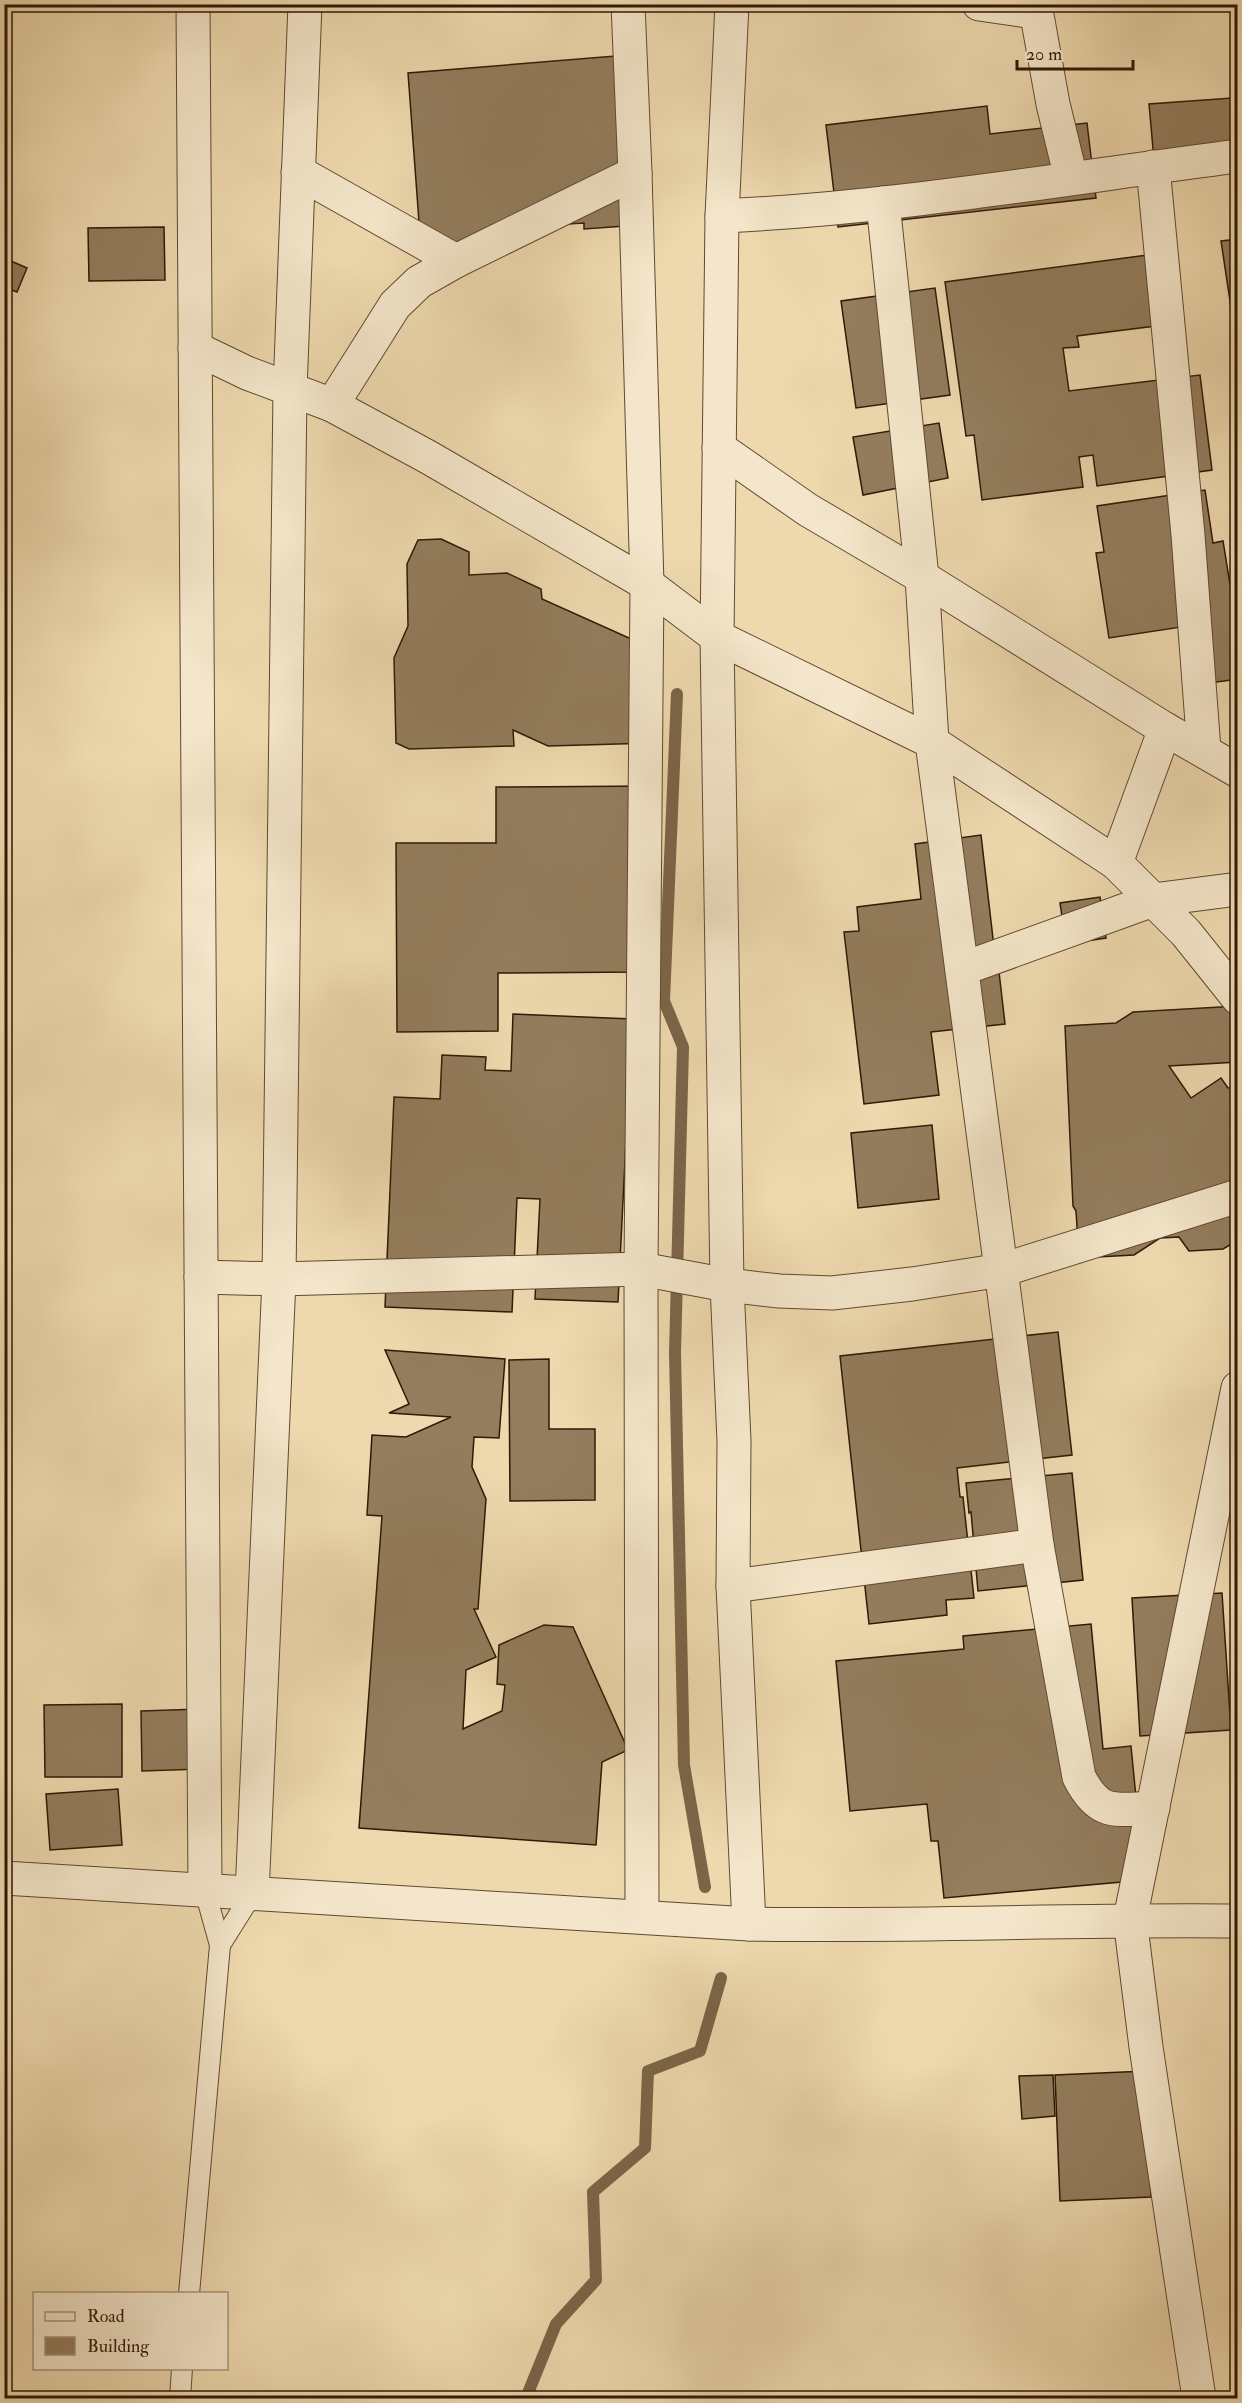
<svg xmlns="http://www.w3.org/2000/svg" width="1242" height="2403" font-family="'IM FELL Double Pica',serif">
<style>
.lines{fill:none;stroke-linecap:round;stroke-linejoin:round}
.stream{stroke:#7b6549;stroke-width:12}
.building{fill:#937d5d;stroke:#301906;stroke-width:1.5}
.service-casing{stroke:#604930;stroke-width:22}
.minor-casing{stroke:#604930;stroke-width:35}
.service{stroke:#f4e6ca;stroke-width:20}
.minor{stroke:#f4e6ca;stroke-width:33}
</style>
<rect width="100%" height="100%" fill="#eed9ae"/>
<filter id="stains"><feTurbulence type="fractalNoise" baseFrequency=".00333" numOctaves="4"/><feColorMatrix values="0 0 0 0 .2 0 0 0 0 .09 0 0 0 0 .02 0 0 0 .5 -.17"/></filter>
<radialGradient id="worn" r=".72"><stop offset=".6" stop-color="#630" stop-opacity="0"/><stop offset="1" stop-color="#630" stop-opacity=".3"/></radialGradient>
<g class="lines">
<g class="stream">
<path d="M 677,694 L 664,1001 L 683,1047 L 675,1353 L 684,1765 L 705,1887"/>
<path d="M 526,2398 L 556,2324 L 596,2280 L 593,2192 L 645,2148 L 648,2071 L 700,2051 L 721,1978"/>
</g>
</g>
<g class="building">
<path d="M 640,54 L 653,224 L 584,229 L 584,223 L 535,226 L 536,240 L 421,249 L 408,73 Z"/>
<path d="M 1232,98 L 1236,154 L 1154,160 L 1149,104 Z"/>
<path d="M 987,106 L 990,134 L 1087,123 L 1096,198 L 838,227 L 826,125 Z"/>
<path d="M 164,227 L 165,280 L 89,281 L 88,228 Z"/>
<path d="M 1238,239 L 1238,341 L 1236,341 L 1221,241 Z"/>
<path d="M 1170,252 L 1179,323 L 1077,336 L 1079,347 L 1063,348 L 1069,391 L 1200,375 L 1212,470 L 1097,486 L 1093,455 L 1079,457 L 1083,487 L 982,500 L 974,435 L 966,436 L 945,282 Z"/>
<path d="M 4,258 L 27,268 L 17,292 L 4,287 Z"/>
<path d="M 935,288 L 950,395 L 856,408 L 841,301 Z"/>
<path d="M 939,423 L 948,478 L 863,495 L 853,437 Z"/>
<path d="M 1205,490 L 1213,543 L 1223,541 L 1238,634 L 1238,679 L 1202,684 L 1194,625 L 1109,638 L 1096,553 L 1104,552 L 1097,506 Z"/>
<path d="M 441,539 L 469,552 L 469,575 L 507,573 L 541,589 L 542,599 L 658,651 L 652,743 L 548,746 L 513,730 L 514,746 L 409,749 L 396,743 L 394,658 L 408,626 L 407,564 L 418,540 Z"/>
<path d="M 652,786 L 640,972 L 498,973 L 498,1031 L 397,1032 L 396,843 L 496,843 L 496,787 Z"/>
<path d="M 981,835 L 997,973 L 999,972 L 1005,1024 L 931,1032 L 939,1095 L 864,1104 L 844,932 L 859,931 L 857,907 L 921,899 L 915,844 Z"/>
<path d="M 1100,897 L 1106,938 L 1066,944 L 1060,903 Z"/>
<path d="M 1238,1006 L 1238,1062 L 1169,1066 L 1191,1098 L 1221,1078 L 1228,1088 L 1238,1087 L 1238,1240 L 1223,1249 L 1189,1251 L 1179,1237 L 1160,1238 L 1134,1255 L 1079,1258 L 1076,1211 L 1073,1206 L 1065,1026 L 1116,1023 L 1133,1012 Z"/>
<path d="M 513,1014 L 632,1019 L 618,1302 L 535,1299 L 540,1199 L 517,1198 L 512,1312 L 385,1307 L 394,1097 L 440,1099 L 442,1055 L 486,1057 L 485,1070 L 511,1071 Z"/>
<path d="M 932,1125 L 939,1199 L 858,1208 L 851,1133 Z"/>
<path d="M 1058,1332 L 1072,1455 L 957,1468 L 960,1497 L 963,1497 L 974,1598 L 946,1600 L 947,1615 L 869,1624 L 840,1356 Z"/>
<path d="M 385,1350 L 505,1359 L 499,1438 L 474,1437 L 472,1467 L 486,1499 L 478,1609 L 474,1609 L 496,1657 L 466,1670 L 463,1729 L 502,1711 L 505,1685 L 497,1684 L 499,1645 L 544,1625 L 573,1627 L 628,1750 L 602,1762 L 596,1845 L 359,1828 L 382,1516 L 367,1515 L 372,1435 L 406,1437 L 451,1417 L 389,1413 L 409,1404 Z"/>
<path d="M 549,1359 L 549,1429 L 595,1429 L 595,1500 L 510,1501 L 509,1360 Z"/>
<path d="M 1072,1473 L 1083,1580 L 978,1591 L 971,1512 L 969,1513 L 966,1483 Z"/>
<path d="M 1222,1593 L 1231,1730 L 1140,1736 L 1132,1598 Z"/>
<path d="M 1091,1624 L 1103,1749 L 1131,1746 L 1144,1880 L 944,1898 L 938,1841 L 931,1841 L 927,1804 L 850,1811 L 836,1661 L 964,1649 L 963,1636 Z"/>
<path d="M 122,1704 L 122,1777 L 45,1777 L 44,1705 Z"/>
<path d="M 200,1709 L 202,1769 L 142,1771 L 141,1711 Z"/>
<path d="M 118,1789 L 122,1845 L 50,1850 L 46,1794 Z"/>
<path d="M 1146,2071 L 1151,2197 L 1060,2201 L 1055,2075 Z"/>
<path d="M 1053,2075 L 1055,2116 L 1022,2119 L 1019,2076 Z"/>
</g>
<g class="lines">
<g class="service-casing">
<g id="service">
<path d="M 220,1945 L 252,1894"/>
<path d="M 189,2294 L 220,1945 L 205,1891"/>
<path d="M 180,2398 L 182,2368"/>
</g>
</g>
<g class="minor-casing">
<g id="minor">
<path d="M 193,4 L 205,1891"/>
<path d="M 628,4 L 635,173 L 647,584 L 641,1269 L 642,1917"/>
<path d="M 732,4 L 722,216 L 717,637 L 727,1285 L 734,1441 L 733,1586 L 749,1924"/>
<path d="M 979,4 L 1035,12"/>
<path d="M 1035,4 L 1053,104 L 1071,178"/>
<path d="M 1153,167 L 1188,535 L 1204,750"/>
<path d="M 298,172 L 456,261"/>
<path d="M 883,203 L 922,577 L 932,742 L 1116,863 L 1186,933 L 1238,998"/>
<path d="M 722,216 C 895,208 1066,178 1238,156"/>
<path d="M 195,348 L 247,373 L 332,405 L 428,457 L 647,584 L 717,637 L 932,742 L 1037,1545 L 1079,1777 C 1099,1816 1114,1810 1153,1808"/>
<path d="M 332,405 L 395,305 L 419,282 L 456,261 L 635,173"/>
<path d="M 719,448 L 808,510 L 922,577 L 1165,729 L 1238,771"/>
<path d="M 1116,863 L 1165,729"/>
<path d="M 962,969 L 1153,900 L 1238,889"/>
<path d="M 201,1277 L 279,1279 L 641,1269 L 727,1285 L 779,1291 L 832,1293 L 912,1284 L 1002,1270 L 1238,1196"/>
<path d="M 733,1586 L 1037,1545"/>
<path d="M 4,1878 L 749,1924 C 912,1927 1075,1919 1238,1921"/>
<path d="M 252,1894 L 279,1279 L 290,390 L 305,4"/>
<path d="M 1199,2398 L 1146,2047 L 1130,1919 L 1238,1388"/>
</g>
</g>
<use href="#service" class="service"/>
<use href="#minor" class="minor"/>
</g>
<rect width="1242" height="2403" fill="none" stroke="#eed9ae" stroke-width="24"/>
<rect x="6" y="6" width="1230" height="2391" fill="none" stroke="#301906" stroke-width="3"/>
<rect x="12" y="12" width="1218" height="2379" fill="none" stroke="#301906" stroke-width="1.5"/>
<rect x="33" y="2292" width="195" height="78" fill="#f4e6ca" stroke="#a6947c" stroke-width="1.5"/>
<rect x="45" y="2312" width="30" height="9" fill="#f4e6ca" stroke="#a6947c" stroke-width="1.5"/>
<text x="87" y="2322" font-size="18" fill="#301906">Road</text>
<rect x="45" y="2337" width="30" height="18" fill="#937d5d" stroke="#a6947c" stroke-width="1.5"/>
<text x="87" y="2352" font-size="18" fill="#301906">Building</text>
<path d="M1017 60v9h116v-9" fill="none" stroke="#301906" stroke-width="3"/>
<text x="1026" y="60" font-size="18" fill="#301906" stroke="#f4e6ca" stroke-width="4.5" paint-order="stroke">20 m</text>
<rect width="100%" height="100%" filter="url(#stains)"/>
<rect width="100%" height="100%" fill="url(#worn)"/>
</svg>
